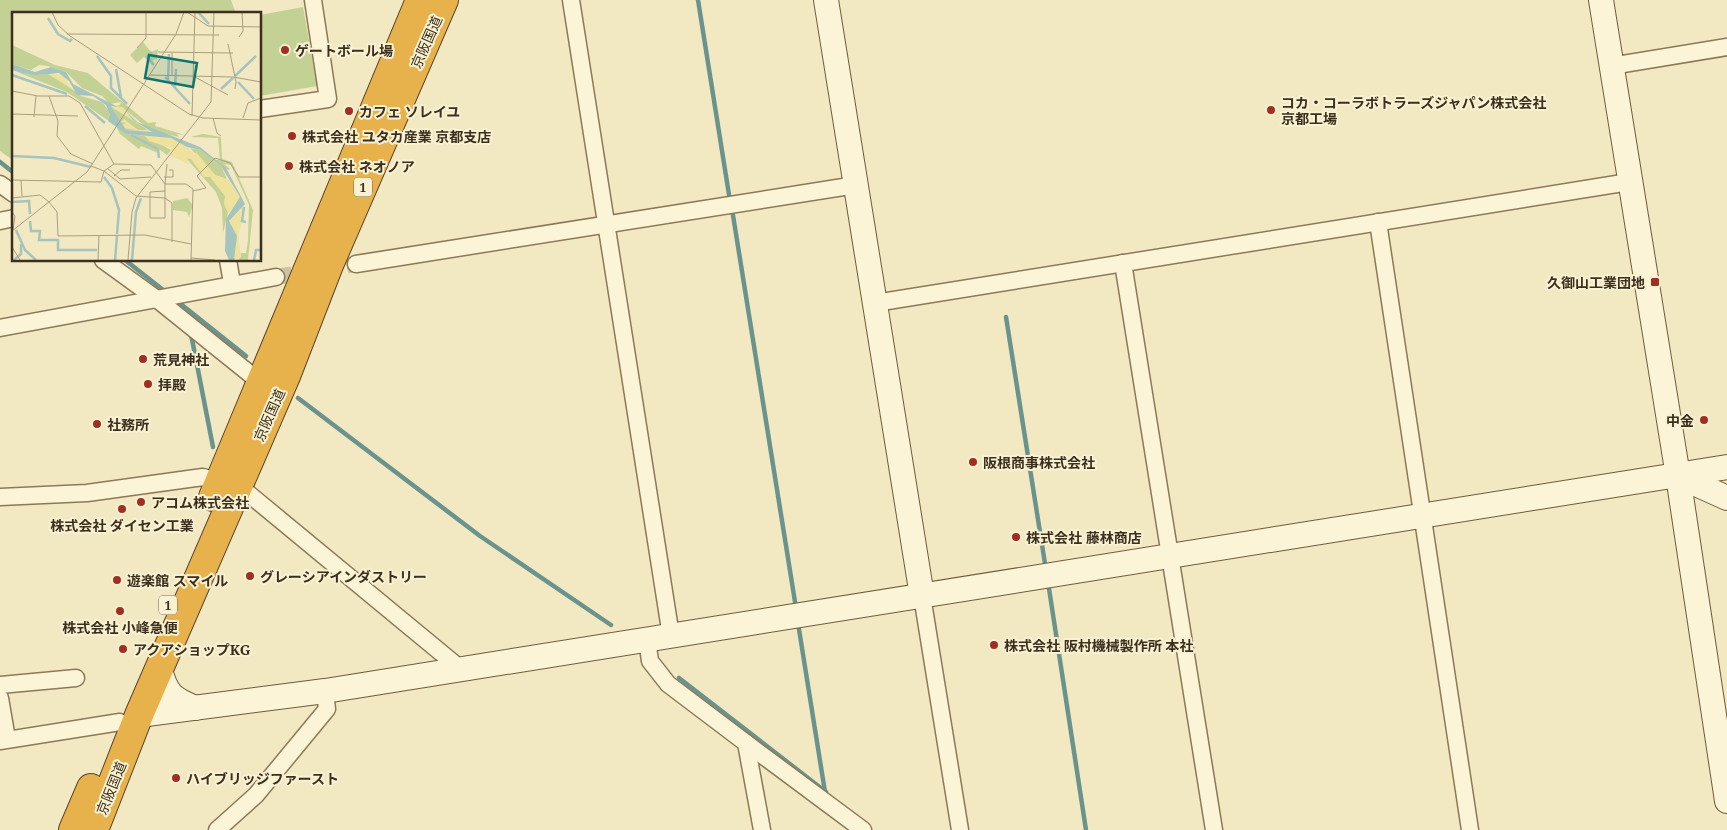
<svg xmlns="http://www.w3.org/2000/svg" width="1727" height="830" font-family="'Noto Serif','Noto Sans JP',serif">
<style>
.green{fill:#c4d195}
.lines{fill:none;stroke-linecap:round;stroke-linejoin:round}
.stream{stroke:#6b938d;stroke-width:4.5}
.street-tunnel{stroke:#cec3a1;stroke-width:16;stroke-dasharray:16 8;stroke-linecap:butt}
.street-casing{stroke:#8d7958;stroke-width:19}
.secondary-casing{stroke:#6f5a3b;stroke-width:26}
.highway-casing{stroke:#5b462c;stroke-width:30}
.street{stroke:#fbf4d6;stroke-width:16}
.secondary{stroke:#fbf4d6;stroke-width:24}
.highway{stroke:#e7b24c;stroke-width:28}
.poi-dot{fill:#a12e23;stroke:#f8f1d2;stroke-width:2}
.labels{text-anchor:middle;dominant-baseline:central;stroke-width:4;stroke-linejoin:round;paint-order:stroke}
.shield{fill:#f8f1d2;stroke:#746953;stroke-width:1}
.shield-label{font-size:12px;font-weight:bold;fill:#3c2f1d}
.street-label{font-size:14px;fill:#3c2f1d;stroke:#f8f1d2}
.poi-label{font-size:14px;font-weight:bold;fill:#3c2f1d;stroke:#f8f1d2;text-anchor:start}
.inset-river{fill:none;stroke:#a5c4be;stroke-width:2.5}
.inset-road{fill:none;stroke:#a99e80;stroke-width:1}
.view{fill:#0f766e;fill-opacity:0.15;stroke:#0f766e;stroke-width:2.5}
.inset-edge{fill:none;stroke:#3c2f1d;stroke-width:2.5}
</style>
<rect width="100%" height="100%" fill="#f2e8c2"/>
<g class="green">
<path d="M 0,0 L 231,0 L 236,14 L 14,14 L 14,161 L 0,151 Z"/>
<path d="M 303,7 L 317,86 L 260,96 L 260,15 Z"/>
</g>
<g class="lines">
<g class="stream">
<path d="M 698,0 L 730,201"/>
<path d="M 0,162 L 14,173"/>
<path d="M 732,209 L 796,608"/>
<path d="M 125,260 L 167,293"/>
<path d="M 177,301 L 246,356"/>
<path d="M 1006,317 L 1046,570"/>
<path d="M 191,334 L 213,447"/>
<path d="M 298,398 L 480,536 L 611,625"/>
<path d="M 1048,582 L 1086,830"/>
<path d="M 798,623 L 825,792"/>
<path d="M 679,678 L 826,792"/>
</g>
<path class="street-tunnel" d="M 276,277 L 356,264"/>
<g class="street-casing">
<g id="street">
<path d="M 571,0 L 671,636"/>
<path d="M 1611,66 L 1727,47"/>
<path d="M 260,109 L 328,99 L 313,0"/>
<path d="M 0,184 L 14,194"/>
<path d="M 0,221 L 14,218"/>
<path d="M 1378,222 L 1470,830"/>
<path d="M 103,260 L 158,300 L 260,382"/>
<path d="M 228,260 L 232,283"/>
<path d="M 1123,263 L 1214,830"/>
<path d="M 356,264 L 856,185"/>
<path d="M 875,303 L 1629,182"/>
<path d="M 0,328 L 276,277"/>
<path d="M 238,485 L 462,670"/>
<path d="M 0,497 L 87,493 L 203,477 L 219,482"/>
<path d="M 922,596 L 960,830"/>
<path d="M 647,640 L 650,661 L 668,684 L 746,743 L 762,830"/>
<path d="M 0,685 L 76,678"/>
<path d="M 0,698 L 7,739"/>
<path d="M 0,741 L 120,722"/>
<path d="M 746,743 L 863,830"/>
<path d="M 217,830 L 256,795 L 327,709 L 325,691"/>
</g>
</g>
<g class="secondary-casing">
<g id="secondary">
<path d="M 826,0 L 922,596"/>
<path d="M 1601,0 L 1678,476 L 1727,801"/>
<path d="M 1678,476 L 1727,498"/>
<path d="M 160,670 C 167,695 172,698 195,708"/>
<path d="M 139,715 L 325,691 L 1727,467"/>
</g>
</g>
<g class="highway-casing">
<g id="highway">
<path d="M 213,497 L 420,0"/>
<path d="M 73,830 L 91,788"/>
<path d="M 94,830 L 139,715 L 286,376 L 329,265 L 444,0"/>
</g>
</g>
<use href="#street" class="street"/>
<use href="#secondary" class="secondary"/>
<use href="#highway" class="highway"/>
</g>
<g class="poi-dot">
<circle cx="285" cy="50" r="5"/>
<circle cx="1271" cy="110" r="5"/>
<circle cx="349" cy="111" r="5"/>
<circle cx="292" cy="136" r="5"/>
<circle cx="289" cy="166" r="5"/>
<rect x="1650" y="277" width="10" height="10" rx="2.5"/>
<circle cx="143" cy="359" r="5"/>
<circle cx="148" cy="384" r="5"/>
<circle cx="1704" cy="420" r="5"/>
<circle cx="97" cy="424" r="5"/>
<circle cx="973" cy="462" r="5"/>
<circle cx="141" cy="502" r="5"/>
<circle cx="122" cy="509" r="5"/>
<circle cx="1016" cy="537" r="5"/>
<circle cx="250" cy="576" r="5"/>
<circle cx="117" cy="580" r="5"/>
<circle cx="120" cy="611" r="5"/>
<circle cx="994" cy="645" r="5"/>
<circle cx="123" cy="649" r="5"/>
<circle cx="176" cy="778" r="5"/>
</g>
<g class="labels">
<g class="shield">
<rect x="354" y="177.5" width="18" height="19" rx="4"/>
<rect x="159" y="595.5" width="18" height="19" rx="4"/>
</g>
<g class="shield-label">
<text x="363" y="187">1</text>
<text x="168" y="605">1</text>
</g>
<g class="street-label">
<text transform="translate(426 42) rotate(-66)">京阪国道</text>
<text transform="translate(269 415) rotate(-66)">京阪国道</text>
<text transform="translate(111 788) rotate(-68)">京阪国道</text>
</g>
<g class="poi-label">
<text x="295" y="50">ゲートボール場</text>
<text x="1281" y="102">コカ・コーラボトラーズジャパン株式会社<tspan x="1281" dy="16">京都工場</tspan></text>
<text x="359" y="111">カフェ ソレイユ</text>
<text x="302" y="136">株式会社 ユタカ産業 京都支店</text>
<text x="299" y="166">株式会社 ネオノア</text>
<text x="1645" y="282" text-anchor="end">久御山工業団地</text>
<text x="153" y="359">荒見神社</text>
<text x="158" y="384">拝殿</text>
<text x="1694" y="420" text-anchor="end">中金</text>
<text x="107" y="424">社務所</text>
<text x="983" y="462">阪根商事株式会社</text>
<text x="151" y="502">アコム株式会社</text>
<text x="122" y="525" text-anchor="middle">株式会社 ダイセン工業</text>
<text x="1026" y="537">株式会社 藤林商店</text>
<text x="260" y="576">グレーシアインダストリー</text>
<text x="127" y="580">遊楽館 スマイル</text>
<text x="120" y="627" text-anchor="middle">株式会社 小峰急便</text>
<text x="1004" y="645">株式会社 阪村機械製作所 本社</text>
<text x="133" y="649">アクアショップKG</text>
<text x="186" y="778">ハイブリッジファースト</text>
</g>
</g>
<g transform="translate(12 12)">
<rect width="249" height="249" fill="#f2e8c2"/>
<path d="M 131,30 L 139,40 L 146,37 L 145,47 L 140,48 L 142,51 L 133,44 L 125,51 L 118,43 ZM 0,33 L 43,53 L 76,61 L 136,111 L 144,110 L 143,114 L 173,123 L 165,122 L 167,125 L 138,118 L 111,96 L 103,94 L 108,93 L 109,90 L 98,92 L 90,84 L 70,76 L 54,60 L 36,54 L 27,53 L 19,58 L 0,52 ZM 5,60 L 27,63 L 38,61 L 69,84 L 90,90 L 97,99 L 99,110 L 114,122 L 134,124 L 159,138 L 155,143 L 144,135 L 146,141 L 129,134 L 127,137 L 108,122 L 104,114 L 55,80 ZM 99,94 L 109,99 L 137,119 L 114,118 ZM 191,122 L 209,125 L 210,147 L 220,150 L 241,198 L 236,248 L 227,248 L 229,241 L 234,241 L 236,228 L 237,193 L 219,153 L 212,152 L 218,157 L 216,158 L 203,148 L 208,148 L 206,126 L 178,125 ZM 178,136 L 190,138 L 198,145 L 209,154 L 215,167 L 203,163 ZM 174,146 L 180,147 L 192,165 L 198,164 L 213,184 L 216,201 L 211,221 L 210,196 L 204,180 ZM 175,186 L 181,193 L 177,205 L 175,200 L 161,198 L 161,189 Z" fill="#c4d195"/>
<path d="M 36,61 L 51,63 L 60,77 L 36,62 ZM 100,94 L 110,95 L 121,108 L 119,105 L 140,121 L 112,116 L 110,113 L 114,111 L 109,110 L 112,107 L 126,118 L 136,118 L 101,96 ZM 132,123 L 159,126 L 172,132 L 183,143 L 184,140 L 203,163 L 217,168 L 228,185 L 227,190 L 216,201 L 212,192 L 213,184 L 198,165 L 192,165 L 179,147 L 174,146 L 178,153 L 157,143 L 159,136 L 137,129 ZM 232,194 L 231,206 L 231,201 L 228,202 L 230,209 L 226,224 L 229,245 L 222,248 L 224,222 L 217,209 Z" fill="#efe29d"/>
<path d="M 0,52 L 23,60 L 39,55 L 54,60 L 61,72 L 106,95 L 99,94 L 114,118 L 140,120 L 121,108 L 111,96 L 125,110 L 188,135 L 214,156 L 233,192 L 217,209 L 225,224 L 222,248 L 217,248 L 213,239 L 214,207 L 228,185 L 209,154 L 189,138 L 175,135 L 159,126 L 114,122 L 96,109 L 98,103 L 94,93 L 81,84 L 65,83 L 57,69 L 47,61 L 25,63 L 10,61 L 0,58 Z" fill="#a5c4be"/>
<path class="inset-river" d="M 186,0 L 197,12M 36,6 L 46,22 L 58,29 L 60,27M 140,40 L 134,45 L 142,53M 85,44 L 99,64 L 99,76 L 115,92M 104,57 L 109,85M 0,63 L 55,82M 223,64 L 244,44M 153,65 L 178,92M 156,68 L 157,42M 226,70 L 242,87M 163,76 L 164,57M 209,77 L 221,66M 73,94 L 93,111M 119,123 L 146,137 L 147,146M 0,144 L 42,146 L 79,155M 92,165 L 100,176 L 107,198 L 105,222M 0,190 L 17,189 L 18,202M 232,195 L 230,209 L 234,210M 18,209 L 19,219 L 28,219 L 27,228 L 46,228 L 46,238 L 85,238M 4,218 L 13,238 L 24,248M 2,248 L 9,242 L 9,232M 103,248 L 105,224M 120,248 L 124,200 L 129,186M 242,248 L 244,238 L 249,238"/>
<path class="inset-road" d="M 40,0 L 46,13 L 58,24 L 177,102 L 191,106 L 249,108M 175,0 L 196,14 L 249,15M 55,22 L 207,23M 227,25 L 231,19 L 230,0M 216,32 L 224,70 L 223,77M 125,36 L 134,26 L 134,0M 146,40 L 221,41M 137,63 L 221,65 L 249,70M 160,64 L 160,41M 183,65 L 216,83M 0,79 L 26,84 L 57,84 L 68,91 L 102,152M 37,84 L 46,109 L 45,124 L 59,142 L 81,152M 0,102 L 66,104M 180,104 L 183,0M 22,105 L 24,84M 201,106 L 205,121 L 209,124M 231,106 L 236,91 L 249,86M 79,154 L 92,159 L 124,184 L 138,185M 95,156 L 108,167 L 139,165M 102,164 L 109,158 L 118,158M 152,165 L 161,165 L 161,158 L 157,158M 0,168 L 89,170 L 92,159 L 102,152 L 139,153 L 153,172 L 174,172 L 181,177 L 179,248M 9,168 L 10,184M 153,172 L 155,152M 153,179 L 138,180 L 138,206 L 153,206 L 153,172M 181,179 L 194,176 L 185,164 L 203,146 L 218,151 L 227,165 L 249,165M 138,185 L 153,186 L 160,191 L 160,230M 0,186 L 28,183 L 37,190M 37,190 L 45,200 L 46,224 L 133,223 L 179,232M 0,200 L 3,204 L 1,218M 0,219 L 75,160 L 164,22 L 172,0M 0,235 L 8,248M 179,246 L 203,248M 86,248 L 87,223M 116,248 L 120,200 L 124,186 L 199,90 L 202,0"/>
<path class="view" d="M 137,43 L 185,51 L 181,75 L 133,66 Z"/>
<rect width="249" height="249" class="inset-edge"/>
</g>
</svg>
